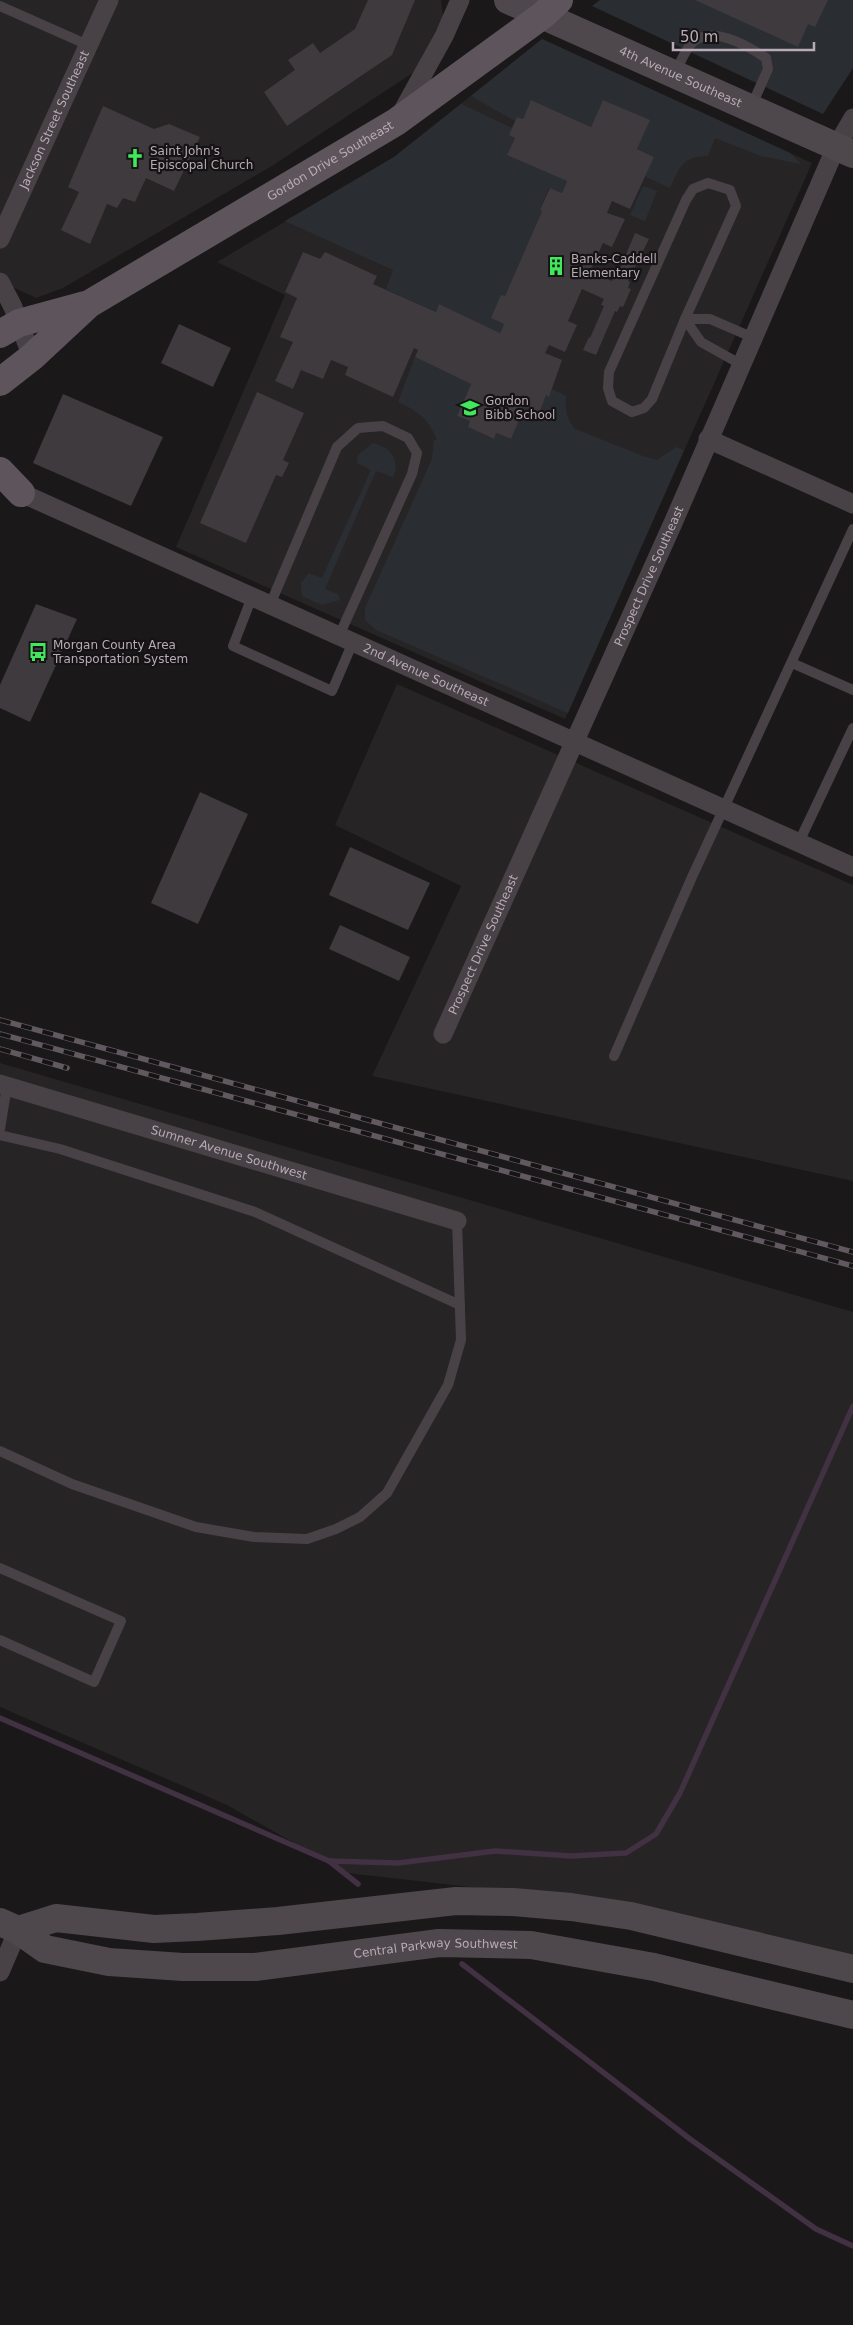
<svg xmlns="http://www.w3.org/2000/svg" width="853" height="2325" font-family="'DejaVu Sans',sans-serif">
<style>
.built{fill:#272425}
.green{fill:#2a2e33}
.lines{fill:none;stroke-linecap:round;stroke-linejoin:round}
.stream{stroke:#413142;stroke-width:5.5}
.building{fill:#3e3a3d}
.lane{stroke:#484246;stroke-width:10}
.street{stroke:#484246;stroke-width:19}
.secondary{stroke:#4e474c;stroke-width:28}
.primary{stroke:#5d555b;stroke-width:28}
.rail-casing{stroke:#61595f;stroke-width:5.5}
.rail{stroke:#151314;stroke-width:4;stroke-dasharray:11;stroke-linecap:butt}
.labels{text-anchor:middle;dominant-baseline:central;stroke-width:4.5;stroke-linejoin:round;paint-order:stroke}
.street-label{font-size:12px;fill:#b9abb6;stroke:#151314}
.poi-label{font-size:12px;fill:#b9abb6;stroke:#151314;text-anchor:start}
</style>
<rect width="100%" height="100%" fill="#1a1819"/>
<g class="built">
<path d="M 0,0 L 441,0 L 443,16 L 414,72 L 272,166 L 63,288 L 36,298 L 0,281 Z"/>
<path d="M 542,39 L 812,163 L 565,719 L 176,547 L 285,295 L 217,262 L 394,157 Z"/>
<path d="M 397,684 L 853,885 L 853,1181 L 372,1076 L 461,886 L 335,825 Z"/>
<path d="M 0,1063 L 853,1312 L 853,1957 L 636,1906 L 347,1873 L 227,1805 L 0,1707 Z"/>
</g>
<g class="green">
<path d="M 600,0 L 853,0 L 853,68 L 823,114 L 592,6 Z"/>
<path d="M 542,39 L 790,153 L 801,164 L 761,156 L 715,138 L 708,156 C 682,156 680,167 670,188 L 644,176 L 654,157 L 637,149 L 649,120 L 603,100 L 591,127 L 531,100 L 523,119 L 517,117 L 515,121 L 471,96 Z"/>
<path d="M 461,104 L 512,128 L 509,135 L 515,138 L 508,155 L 567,181 L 562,193 L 549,188 L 540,210 L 542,211 L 505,296 L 501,296 L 504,324 L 500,333 L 439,304 L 436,312 L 386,289 L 393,270 L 285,221 L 394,157 Z"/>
<path d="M 643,186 L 657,191 L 645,221 L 630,215 Z"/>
<path d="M 415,357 L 471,384 L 457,416 L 470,421 L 468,427 L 493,439 L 496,433 L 511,439 L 525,407 L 539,413 L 546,395 L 549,396 L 552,389 L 566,396 C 565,410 566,418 575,429 L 643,456 L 657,460 L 676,447 L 684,450 L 568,713 L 376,630 L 365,620 L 365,608 L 432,459 L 434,440 L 437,440 C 428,418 419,412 398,402 Z"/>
<path d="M 373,443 C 390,447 401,460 393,477 L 376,471 L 325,589 L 338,594 L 340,600 L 322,605 L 302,596 L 301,583 L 309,573 L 322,578 L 371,470 L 357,463 L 358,455 Z"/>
</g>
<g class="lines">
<g class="stream">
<path d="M 0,1718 L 329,1861 L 358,1884"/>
<path d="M 329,1861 L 398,1863 L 495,1851 L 571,1856 L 626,1853 L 656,1834 L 680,1793 L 853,1406"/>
<path d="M 462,1964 L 690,2139 L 816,2229 L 853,2246"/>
</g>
</g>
<g class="building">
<path d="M 368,0 L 415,0 L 392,55 L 287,126 L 264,92 L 295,70 L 288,60 L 313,43 L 320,53 L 355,29 Z"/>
<path d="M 695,0 L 828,0 L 815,27 L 808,24 L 798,47 Z"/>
<path d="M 531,100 L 591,127 L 603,100 L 650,120 L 637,149 L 654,157 L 630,209 L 612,201 L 607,213 L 625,219 L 612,247 L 603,243 L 590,272 L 612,281 L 615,275 L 617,276 L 635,233 L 649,239 L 628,281 L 630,282 L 628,288 L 631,289 L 623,307 L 620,306 L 617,312 L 615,311 L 596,355 L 583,350 L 589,337 L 590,338 L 604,306 L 601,305 L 604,299 L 582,289 L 568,321 L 577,325 L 565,352 L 549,345 L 545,353 L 562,360 L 549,397 L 546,395 L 539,414 L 525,407 L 511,439 L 496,433 L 494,439 L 468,427 L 470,421 L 457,416 L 471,384 L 415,357 L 418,350 L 414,348 L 393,397 L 345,375 L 348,367 L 331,360 L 323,379 L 301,370 L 293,389 L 275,381 L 293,342 L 280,337 L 297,298 L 285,292 L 303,252 L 320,259 L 325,252 L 377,276 L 373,284 L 436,312 L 439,304 L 500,333 L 504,324 L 491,318 L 501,295 L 505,296 L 542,211 L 540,210 L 550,188 L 562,193 L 567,181 L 507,155 L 515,138 L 509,135 L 512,128 L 517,117 L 523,119 Z"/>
<path d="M 103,106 L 154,129 L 169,124 L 200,137 L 174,191 L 146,178 L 135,202 L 123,198 L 117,208 L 107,204 L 90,244 L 61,230 L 79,192 L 68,187 Z"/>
<path d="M 179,324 L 231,348 L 213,387 L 161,363 Z"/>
<path d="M 257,392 L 304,413 L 283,460 L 289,463 L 282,477 L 276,475 L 246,543 L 200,523 Z"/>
<path d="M 63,394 L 163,437 L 131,506 L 33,463 Z"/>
<path d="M 36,604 L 77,619 L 30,722 L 0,708 L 0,685 Z"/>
<path d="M 200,792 L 248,814 L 198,924 L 151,903 Z"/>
<path d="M 350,847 L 430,883 L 408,930 L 329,895 Z"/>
<path d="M 340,925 L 410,957 L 399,981 L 329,949 Z"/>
</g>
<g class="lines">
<g class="lane">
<path d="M 0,6 L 88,45"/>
<path d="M 675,73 C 680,64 685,49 693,42 C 713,25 748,46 766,58 L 768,69 L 751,107"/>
<path d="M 708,183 L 730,190 L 736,206 L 685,319 L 652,399 L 644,408 L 632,412 L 612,401 L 608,388 L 609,372 L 686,200 L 693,189 Z"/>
<path d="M 742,365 L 701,342 L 685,319 L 710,319 L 754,338"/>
<path d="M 252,597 L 233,646 L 332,691 L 353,642"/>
<path d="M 270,605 L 337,447 L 358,428 L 383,426 L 408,438 L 417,453 L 412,474 L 339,636"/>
<path d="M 792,663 L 853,690"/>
<path d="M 799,842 L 853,728"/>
<path d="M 614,1056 L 692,877 L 853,529"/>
<path d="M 0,1129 L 7,1086"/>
<path d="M 0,1135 L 60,1149 L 255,1212 L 460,1305"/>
<path d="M 0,1451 L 72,1484 L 196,1527 L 254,1537 L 307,1539 L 336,1529 L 360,1517 L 387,1493 L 448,1385 L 461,1340 L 457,1221"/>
<path d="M 0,1568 L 121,1621 L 94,1682 L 0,1640"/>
</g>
<g class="street">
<path d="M 401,114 L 444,36 L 460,0"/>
<path id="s1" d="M 0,239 L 109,0"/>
<path d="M 0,282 L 13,307 L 32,357"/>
<path d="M 708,439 L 853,504"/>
<path id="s2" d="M 10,488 L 853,867"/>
<path id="s3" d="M 443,1034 L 673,523 L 836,147 L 853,118"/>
<path id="s4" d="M 0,1084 L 457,1221"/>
<path d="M 0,1972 L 18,1930"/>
</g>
<g class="secondary">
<path id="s5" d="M 508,0 L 853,154"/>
<path id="s6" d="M 0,1922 L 18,1930 L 45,1949 L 109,1962 L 183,1967 L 255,1967 L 439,1943 L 531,1945 L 654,1967 L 853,2015"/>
<path d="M 18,1930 L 56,1918 L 154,1929 L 197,1927 L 278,1921 L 456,1901 L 513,1902 L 571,1907 L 631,1916 L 853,1969"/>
</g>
<g class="primary">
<path d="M 0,334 L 19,323 L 85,305"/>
<path id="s7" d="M 0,382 L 32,357 L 89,304 L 396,122 L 543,15 L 559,0"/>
<path d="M 0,471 L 21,493"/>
</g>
<g class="rail-casing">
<g id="rail">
<path d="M 0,1020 L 853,1252"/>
<path d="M 0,1034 L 853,1266"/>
<path d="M 0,1049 L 67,1068"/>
</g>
</g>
<use href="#rail" class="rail"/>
</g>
<defs>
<g id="church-bare" transform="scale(1.5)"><path d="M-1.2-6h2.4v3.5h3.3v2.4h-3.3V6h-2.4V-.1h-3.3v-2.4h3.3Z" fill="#40e95c" stroke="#151314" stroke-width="2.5" paint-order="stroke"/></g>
<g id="building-bare" transform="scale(1.5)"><path d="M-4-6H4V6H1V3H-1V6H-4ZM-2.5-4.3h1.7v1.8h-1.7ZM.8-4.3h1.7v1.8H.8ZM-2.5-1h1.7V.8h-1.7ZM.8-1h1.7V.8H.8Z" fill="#40e95c" stroke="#151314" stroke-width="2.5" paint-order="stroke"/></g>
<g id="school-bare" transform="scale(1.5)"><path d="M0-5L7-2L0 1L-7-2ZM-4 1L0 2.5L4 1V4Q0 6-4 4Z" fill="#40e95c" stroke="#151314" stroke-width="2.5" paint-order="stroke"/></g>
<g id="bus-bare" transform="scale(1.5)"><path d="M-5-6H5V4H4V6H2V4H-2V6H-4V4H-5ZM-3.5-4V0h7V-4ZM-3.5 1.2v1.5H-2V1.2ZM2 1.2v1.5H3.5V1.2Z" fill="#40e95c" stroke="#151314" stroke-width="2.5" paint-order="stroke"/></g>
</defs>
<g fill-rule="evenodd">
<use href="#church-bare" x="135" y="158"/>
<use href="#building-bare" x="556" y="266"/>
<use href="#school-bare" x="470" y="408"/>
<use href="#bus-bare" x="38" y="652"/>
</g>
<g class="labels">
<g class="street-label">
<text stroke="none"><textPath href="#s5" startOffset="189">4th Avenue Southeast</textPath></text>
<text stroke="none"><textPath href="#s1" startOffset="131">Jackson Street Southeast</textPath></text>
<text stroke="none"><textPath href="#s7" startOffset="399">Gordon Drive Southeast</textPath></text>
<text stroke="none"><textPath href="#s3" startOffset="502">Prospect Drive Southeast</textPath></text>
<text stroke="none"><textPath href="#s2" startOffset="456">2nd Avenue Southeast</textPath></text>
<text stroke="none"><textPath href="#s3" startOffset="98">Prospect Drive Southeast</textPath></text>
<text stroke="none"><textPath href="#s4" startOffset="239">Sumner Avenue Southwest</textPath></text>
<text stroke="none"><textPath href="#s6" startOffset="446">Central Parkway Southwest</textPath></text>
</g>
<g class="poi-label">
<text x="150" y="151">Saint John's<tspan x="150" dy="14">Episcopal Church</tspan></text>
<text x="571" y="259">Banks-Caddell<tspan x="571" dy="14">Elementary</tspan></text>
<text x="485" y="401">Gordon<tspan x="485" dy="14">Bibb School</tspan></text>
<text x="53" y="645">Morgan County Area<tspan x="53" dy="14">Transportation System</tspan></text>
</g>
</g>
<path d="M673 42v8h141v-8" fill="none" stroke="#b9abb6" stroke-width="2.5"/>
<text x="680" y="42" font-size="15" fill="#b9abb6" stroke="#151314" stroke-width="4" paint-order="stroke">50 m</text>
</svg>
